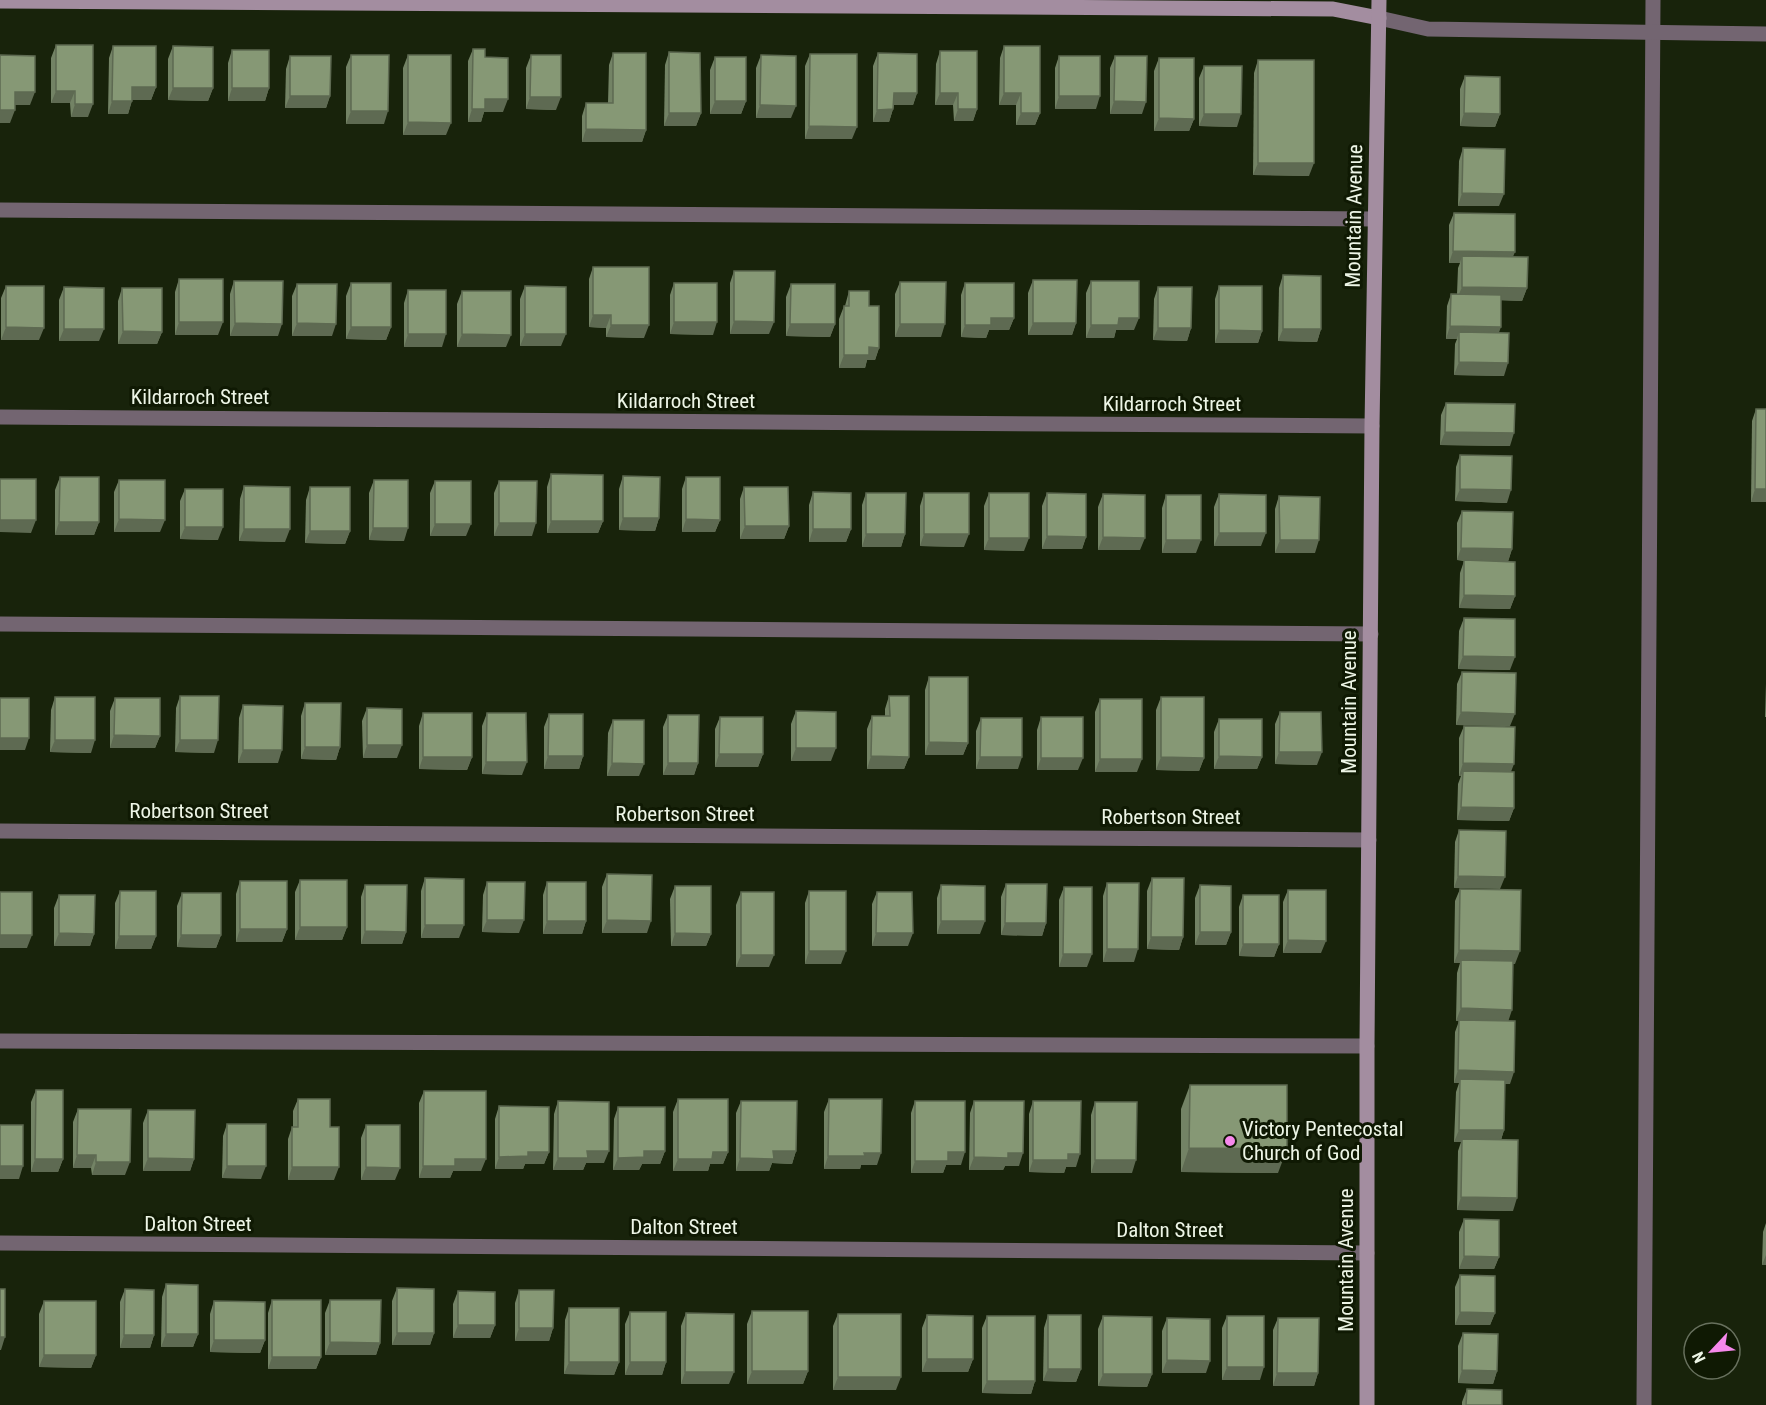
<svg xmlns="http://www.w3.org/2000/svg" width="1766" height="1405" font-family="'Roboto Condensed',sans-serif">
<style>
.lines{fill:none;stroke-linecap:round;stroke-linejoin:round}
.lane{stroke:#736571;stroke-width:15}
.street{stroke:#736571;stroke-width:15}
.secondary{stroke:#a38da0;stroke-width:15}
.wall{fill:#738365}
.shaded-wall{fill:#5e6a52}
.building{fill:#869875;stroke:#5e6a52;stroke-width:1.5}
.poi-dot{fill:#f688ec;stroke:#0f1903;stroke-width:2}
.labels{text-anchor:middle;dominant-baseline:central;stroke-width:6;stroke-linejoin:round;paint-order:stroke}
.street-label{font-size:21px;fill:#edf5e6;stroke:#0f1903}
.poi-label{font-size:21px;fill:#edf5e6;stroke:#0f1903;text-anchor:start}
</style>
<rect width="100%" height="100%" fill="#18230b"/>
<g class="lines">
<g class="lane">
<path d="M 0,210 L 1375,219"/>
<path d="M 0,624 L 1371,634"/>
<path d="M 0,1041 L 1367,1046"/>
<path d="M 1644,1405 L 1653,0"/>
</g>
<g class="street">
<path d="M 1379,18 L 1428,29 L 1766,34"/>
<path d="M 0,417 L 1372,426"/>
<path d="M 0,831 L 1369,840"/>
<path d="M 0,1243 L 1367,1253"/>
</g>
<g class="secondary">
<path d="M 0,1 L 1333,9 L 1379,18"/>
<path d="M 1367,1405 L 1367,1046 L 1372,426 L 1379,0"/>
</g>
</g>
<g class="wall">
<path d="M 56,45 L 88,117 L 71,117 L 70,103 L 51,103 L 51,58 Z"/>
<path d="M 113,46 L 156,87 L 151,100 L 132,100 L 128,114 L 108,114 L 109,58 Z"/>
<path d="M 173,46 L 213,88 L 208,101 L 168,100 L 168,59 Z"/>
<path d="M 1004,46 L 1040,113 L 1035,125 L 1016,125 L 1016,105 L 999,105 L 1000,58 Z"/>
<path d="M 473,49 L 485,57 L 503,112 L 484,112 L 481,122 L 468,122 L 468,61 Z"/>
<path d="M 232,50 L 269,88 L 265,101 L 228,101 L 228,63 Z"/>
<path d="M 940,51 L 977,109 L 973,121 L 954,121 L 953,105 L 935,105 L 936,64 Z"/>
<path d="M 669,52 L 701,113 L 696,126 L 664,126 L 665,65 Z"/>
<path d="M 613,53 L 646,130 L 642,142 L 582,142 L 582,116 L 586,103 L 608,103 L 609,65 Z"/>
<path d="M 878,53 L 917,93 L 913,105 L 894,105 L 893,109 L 889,122 L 873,122 L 873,66 Z"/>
<path d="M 810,54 L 852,139 L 805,139 L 805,66 Z"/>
<path d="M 351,55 L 384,124 L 346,124 L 346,67 Z"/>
<path d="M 408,55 L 446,135 L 403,135 L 403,68 Z"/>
<path d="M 531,55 L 556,110 L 526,109 L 526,68 Z"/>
<path d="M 761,55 L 791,118 L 756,118 L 756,68 Z"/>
<path d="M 290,56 L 330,96 L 326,108 L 285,108 L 286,69 Z"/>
<path d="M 1059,56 L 1096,109 L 1055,109 L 1055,68 Z"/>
<path d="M 1115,56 L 1142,114 L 1110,114 L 1110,68 Z"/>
<path d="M 715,57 L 746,101 L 741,114 L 710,114 L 710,70 Z"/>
<path d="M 1159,58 L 1194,119 L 1189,131 L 1154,131 L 1154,71 Z"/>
<path d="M 1258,60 L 1309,176 L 1253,175 L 1254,73 Z"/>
<path d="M 1204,66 L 1237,127 L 1199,126 L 1199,78 Z"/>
<path d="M 1465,76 L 1500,114 L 1495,127 L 1460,126 L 1460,89 Z"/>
<path d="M 1463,148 L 1499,206 L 1458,206 L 1459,161 Z"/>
<path d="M 1454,213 L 1513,257 L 1527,288 L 1522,301 L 1501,300 L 1499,333 L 1504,376 L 1454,375 L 1455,344 L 1457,339 L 1446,339 L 1447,306 L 1451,294 L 1457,294 L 1458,268 L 1460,263 L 1449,263 L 1449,225 Z"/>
<path d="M 593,267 L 644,338 L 606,337 L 606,328 L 589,327 L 589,279 Z"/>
<path d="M 734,271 L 769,334 L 730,334 L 730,283 Z"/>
<path d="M 1283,275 L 1321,329 L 1317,342 L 1278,341 L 1279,288 Z"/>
<path d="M 179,279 L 218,335 L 175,335 L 175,292 Z"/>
<path d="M 1033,280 L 1076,323 L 1072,335 L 1028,335 L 1028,293 Z"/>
<path d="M 234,281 L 278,336 L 230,336 L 230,294 Z"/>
<path d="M 1091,281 L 1134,330 L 1116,330 L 1114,338 L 1086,338 L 1086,293 Z"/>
<path d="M 900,282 L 941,337 L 895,337 L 895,294 Z"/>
<path d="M 351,283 L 391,327 L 386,340 L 346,339 L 346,296 Z"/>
<path d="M 674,283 L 713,335 L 670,334 L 670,295 Z"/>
<path d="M 965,283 L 1014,318 L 1009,330 L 989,330 L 986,338 L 961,337 L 961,295 Z"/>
<path d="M 297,284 L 332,336 L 292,336 L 292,296 Z"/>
<path d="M 791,284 L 835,324 L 830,337 L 786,336 L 786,297 Z"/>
<path d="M 6,286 L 39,340 L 1,340 L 1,298 Z"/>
<path d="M 525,286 L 561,346 L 520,346 L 520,299 Z"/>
<path d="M 1219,286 L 1262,331 L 1258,343 L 1215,343 L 1215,299 Z"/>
<path d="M 64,287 L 99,341 L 59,341 L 59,300 Z"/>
<path d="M 1158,287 L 1191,328 L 1187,341 L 1153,340 L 1154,299 Z"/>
<path d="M 122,288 L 162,332 L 157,344 L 118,344 L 118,301 Z"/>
<path d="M 408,290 L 442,347 L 404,347 L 404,303 Z"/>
<path d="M 462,291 L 506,347 L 457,347 L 457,304 Z"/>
<path d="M 849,291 L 869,306 L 879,348 L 875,360 L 867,360 L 865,368 L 839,368 L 839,319 L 844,306 L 845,306 Z"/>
<path d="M 1446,403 L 1510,446 L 1440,445 L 1441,415 Z"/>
<path d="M 1756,409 L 1766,409 L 1766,502 L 1751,502 L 1752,421 Z"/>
<path d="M 1460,455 L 1507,503 L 1455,501 L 1456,467 Z"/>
<path d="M 551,474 L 603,521 L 598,533 L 547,533 L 547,487 Z"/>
<path d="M 623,476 L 659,518 L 655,531 L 619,530 L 619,489 Z"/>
<path d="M 60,477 L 99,522 L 94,535 L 55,535 L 55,490 Z"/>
<path d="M 686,477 L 720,520 L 715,532 L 682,532 L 682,489 Z"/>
<path d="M 119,480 L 160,532 L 114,532 L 114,492 Z"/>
<path d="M 374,480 L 404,541 L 369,540 L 369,493 Z"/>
<path d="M 435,481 L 466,536 L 430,536 L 430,493 Z"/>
<path d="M 499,481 L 532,536 L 494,536 L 494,493 Z"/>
<path d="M 244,486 L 285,542 L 239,541 L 240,499 Z"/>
<path d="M 310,487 L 350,531 L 345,544 L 305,543 L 306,500 Z"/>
<path d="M 744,487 L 789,526 L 784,539 L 740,539 L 740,499 Z"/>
<path d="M 185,489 L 218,540 L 180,539 L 180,501 Z"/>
<path d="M 813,492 L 851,529 L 846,542 L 809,542 L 809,505 Z"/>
<path d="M 866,493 L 905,534 L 901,547 L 862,547 L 862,505 Z"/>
<path d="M 924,493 L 964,547 L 920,546 L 920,506 Z"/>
<path d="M 989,493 L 1024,551 L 984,550 L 984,506 Z"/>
<path d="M 1047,493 L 1086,537 L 1082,549 L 1042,549 L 1042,506 Z"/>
<path d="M 1103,494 L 1140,550 L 1098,550 L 1098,507 Z"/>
<path d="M 1219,494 L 1261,546 L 1214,546 L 1214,507 Z"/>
<path d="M 1166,495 L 1196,553 L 1162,553 L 1162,508 Z"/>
<path d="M 1279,496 L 1315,553 L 1275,553 L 1275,509 Z"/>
<path d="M 1462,511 L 1512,549 L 1508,561 L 1515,596 L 1510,609 L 1459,608 L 1460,573 L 1464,561 L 1457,560 L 1457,523 Z"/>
<path d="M 1464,618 L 1510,670 L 1458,669 L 1459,631 Z"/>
<path d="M 1462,672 L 1510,726 L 1456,725 L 1457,684 Z"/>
<path d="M 929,677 L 968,743 L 963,755 L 925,755 L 925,690 Z"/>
<path d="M 1766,683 L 1766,717 L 1765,717 Z"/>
<path d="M 180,696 L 214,753 L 175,752 L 176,708 Z"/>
<path d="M 889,696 L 909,757 L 904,769 L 867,769 L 867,729 L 872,716 L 885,716 L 885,709 Z"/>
<path d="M 55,697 L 91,753 L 50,752 L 51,710 Z"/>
<path d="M 1161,697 L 1204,758 L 1199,771 L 1156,770 L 1156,710 Z"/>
<path d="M 115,698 L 160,736 L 155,748 L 110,748 L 110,711 Z"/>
<path d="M 1100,699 L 1137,772 L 1095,772 L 1095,712 Z"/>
<path d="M 305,703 L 340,747 L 336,760 L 301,759 L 301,716 Z"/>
<path d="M 243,705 L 278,763 L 238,763 L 239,718 Z"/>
<path d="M 367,708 L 397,758 L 363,758 L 362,721 Z"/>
<path d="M 796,711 L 831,761 L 791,761 L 791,724 Z"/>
<path d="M 1280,712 L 1317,765 L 1275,764 L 1275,724 Z"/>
<path d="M 423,713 L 472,757 L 467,770 L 419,769 L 419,726 Z"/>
<path d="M 487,713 L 522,775 L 482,774 L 482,726 Z"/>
<path d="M 549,714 L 583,756 L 579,769 L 544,769 L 544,727 Z"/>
<path d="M 668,715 L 698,763 L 694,775 L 663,775 L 663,727 Z"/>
<path d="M 720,717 L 763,754 L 758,767 L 715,767 L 715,729 Z"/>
<path d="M 1041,717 L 1078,770 L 1037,770 L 1037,730 Z"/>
<path d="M 981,718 L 1018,769 L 976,769 L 976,731 Z"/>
<path d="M 1219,719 L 1262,757 L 1257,769 L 1214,769 L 1214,732 Z"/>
<path d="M 613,720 L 639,776 L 607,776 L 608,733 Z"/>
<path d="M 1464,726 L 1511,772 L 1514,808 L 1509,821 L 1457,820 L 1458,784 L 1461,776 L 1459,776 L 1459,738 Z"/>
<path d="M 1459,830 L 1505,877 L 1454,888 L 1455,842 Z"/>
<path d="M 607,874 L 647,933 L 602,933 L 602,887 Z"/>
<path d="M 425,878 L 459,938 L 421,938 L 421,891 Z"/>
<path d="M 1152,878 L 1183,937 L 1179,950 L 1147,949 L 1147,891 Z"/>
<path d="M 300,880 L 347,927 L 342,940 L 295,940 L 295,892 Z"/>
<path d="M 240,881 L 287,929 L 282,942 L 236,942 L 236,894 Z"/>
<path d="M 487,882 L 519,933 L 482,932 L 483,895 Z"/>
<path d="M 547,882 L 586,921 L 582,934 L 543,934 L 543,895 Z"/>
<path d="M 1107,883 L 1134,962 L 1103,962 L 1103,896 Z"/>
<path d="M 1006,884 L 1046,923 L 1042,936 L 1001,935 L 1001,897 Z"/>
<path d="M 365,885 L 406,932 L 402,944 L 361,944 L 361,897 Z"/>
<path d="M 941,885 L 980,934 L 937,934 L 937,898 Z"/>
<path d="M 1200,885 L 1231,932 L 1226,945 L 1195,945 L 1195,898 Z"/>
<path d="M 675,886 L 711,934 L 706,946 L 671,946 L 670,899 Z"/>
<path d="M 1064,887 L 1087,967 L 1059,967 L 1059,900 Z"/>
<path d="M 1460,889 L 1515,964 L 1513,964 L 1508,1021 L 1510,1084 L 1505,1084 L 1504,1130 L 1501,1140 L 1513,1211 L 1457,1210 L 1458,1151 L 1461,1142 L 1454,1142 L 1456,1092 L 1459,1083 L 1454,1083 L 1455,1032 L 1459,1021 L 1456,1021 L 1457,973 L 1460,963 L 1454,963 L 1455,901 Z"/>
<path d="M 1288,890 L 1321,953 L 1283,953 L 1283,902 Z"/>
<path d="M 120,891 L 156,936 L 151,949 L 115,949 L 115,903 Z"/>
<path d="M 809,891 L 841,964 L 805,964 L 805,903 Z"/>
<path d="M 741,892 L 769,967 L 736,967 L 736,905 Z"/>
<path d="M 877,892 L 908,946 L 872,946 L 872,904 Z"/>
<path d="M 182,893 L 221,935 L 216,948 L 177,947 L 177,906 Z"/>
<path d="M 59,895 L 94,934 L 90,946 L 54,946 L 54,908 Z"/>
<path d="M 1243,895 L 1279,944 L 1274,957 L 1239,956 L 1239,907 Z"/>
<path d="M 1190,1085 L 1278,1173 L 1181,1172 L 1181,1109 Z"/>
<path d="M 36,1090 L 63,1159 L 58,1172 L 31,1172 L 31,1102 Z"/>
<path d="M 424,1091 L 481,1171 L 453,1171 L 450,1178 L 419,1178 L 419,1103 Z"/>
<path d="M 298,1099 L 330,1127 L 334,1180 L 288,1180 L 288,1139 L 292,1127 L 293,1127 L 293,1111 Z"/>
<path d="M 678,1099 L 728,1152 L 723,1164 L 710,1164 L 708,1171 L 673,1171 L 673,1112 Z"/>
<path d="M 829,1099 L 877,1165 L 861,1165 L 860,1169 L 824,1169 L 824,1112 Z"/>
<path d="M 558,1101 L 604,1163 L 586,1163 L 583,1170 L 553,1170 L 554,1114 Z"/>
<path d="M 741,1101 L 796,1151 L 792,1164 L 772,1163 L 769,1171 L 736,1171 L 736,1113 Z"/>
<path d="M 915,1101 L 961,1165 L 946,1165 L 943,1173 L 911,1173 L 911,1113 Z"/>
<path d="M 974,1101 L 1019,1166 L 1005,1166 L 1003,1170 L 969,1170 L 970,1113 Z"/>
<path d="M 1033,1101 L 1076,1167 L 1066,1167 L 1064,1173 L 1029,1172 L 1029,1114 Z"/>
<path d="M 1095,1102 L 1132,1173 L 1091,1173 L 1091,1115 Z"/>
<path d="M 499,1106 L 549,1152 L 544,1164 L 525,1164 L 523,1169 L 495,1169 L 495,1119 Z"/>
<path d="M 618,1107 L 665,1151 L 660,1164 L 642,1164 L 639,1170 L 613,1170 L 614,1119 Z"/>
<path d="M 78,1109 L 125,1175 L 92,1175 L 91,1168 L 73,1168 L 73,1122 Z"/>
<path d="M 148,1110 L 194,1159 L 190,1171 L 143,1171 L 143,1123 Z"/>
<path d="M 227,1124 L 261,1179 L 222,1178 L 223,1136 Z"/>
<path d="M 366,1125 L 395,1180 L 361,1180 L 361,1138 Z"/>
<path d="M 1464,1219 L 1499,1257 L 1494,1269 L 1459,1269 L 1459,1232 Z"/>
<path d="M 1766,1223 L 1766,1265 L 1762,1265 L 1763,1232 Z"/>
<path d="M 1460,1275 L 1495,1313 L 1490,1325 L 1455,1325 L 1455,1287 Z"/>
<path d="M 166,1284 L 198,1334 L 193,1347 L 161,1347 L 162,1297 Z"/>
<path d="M 397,1288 L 434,1333 L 430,1345 L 392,1345 L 392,1301 Z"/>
<path d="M 125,1289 L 154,1335 L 150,1348 L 120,1348 L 120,1302 Z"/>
<path d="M 519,1290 L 553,1328 L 549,1341 L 515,1341 L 515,1303 Z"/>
<path d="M 458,1291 L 495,1325 L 490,1338 L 453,1338 L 453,1304 Z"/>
<path d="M 272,1300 L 321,1357 L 316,1369 L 268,1369 L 268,1313 Z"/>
<path d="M 330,1300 L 380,1343 L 376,1355 L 325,1355 L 325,1313 Z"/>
<path d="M 44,1301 L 96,1355 L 91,1368 L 39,1367 L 39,1314 Z"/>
<path d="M 214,1301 L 265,1340 L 260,1353 L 210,1352 L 210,1314 Z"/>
<path d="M 569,1308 L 619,1362 L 614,1375 L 564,1374 L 565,1320 Z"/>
<path d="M 752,1311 L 808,1371 L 803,1384 L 747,1384 L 747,1324 Z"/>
<path d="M 630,1312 L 666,1362 L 662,1375 L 625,1375 L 625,1324 Z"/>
<path d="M 686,1313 L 729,1384 L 681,1384 L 681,1326 Z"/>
<path d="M 838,1314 L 896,1390 L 833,1390 L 833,1326 Z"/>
<path d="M 927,1315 L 973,1359 L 968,1372 L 922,1372 L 922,1328 Z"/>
<path d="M 1048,1315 L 1081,1369 L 1076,1382 L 1043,1381 L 1044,1328 Z"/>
<path d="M 987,1316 L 1035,1381 L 1031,1394 L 982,1393 L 982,1328 Z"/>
<path d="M 1103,1316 L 1152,1374 L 1147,1387 L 1098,1386 L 1098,1329 Z"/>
<path d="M 1227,1316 L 1260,1380 L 1222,1380 L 1222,1328 Z"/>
<path d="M 1167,1318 L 1206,1373 L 1162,1373 L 1162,1331 Z"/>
<path d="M 1278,1318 L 1318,1373 L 1314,1386 L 1273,1386 L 1273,1330 Z"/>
<path d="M 1463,1333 L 1497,1371 L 1493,1384 L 1458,1383 L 1458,1346 Z"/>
<path d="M 1467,1389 L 1502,1405 L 1462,1405 L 1462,1402 Z"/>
</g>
<g class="shaded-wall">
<path d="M 132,87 L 156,87 L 151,100 L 127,100 Z"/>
<path d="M 173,88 L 213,88 L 208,101 L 168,100 Z"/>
<path d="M 232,88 L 269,88 L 265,101 L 228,101 Z"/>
<path d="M 56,91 L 75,91 L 70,103 L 51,103 Z"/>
<path d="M 15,92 L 35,92 L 30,105 L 10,105 Z"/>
<path d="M 894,93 L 917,93 L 913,105 L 889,105 Z"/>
<path d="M 940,93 L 958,93 L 953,105 L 935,105 Z"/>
<path d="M 1004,93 L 1021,93 L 1016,105 L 999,105 Z"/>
<path d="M 290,96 L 330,96 L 326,108 L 285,108 Z"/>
<path d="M 1059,96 L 1100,96 L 1096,109 L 1055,109 Z"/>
<path d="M 530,97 L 561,97 L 556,110 L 526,109 Z"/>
<path d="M 485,99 L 508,99 L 503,112 L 484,112 L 481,122 L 468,122 L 472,109 Z"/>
<path d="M 112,101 L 132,101 L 128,114 L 108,114 Z"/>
<path d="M 715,101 L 746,101 L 741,114 L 710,114 Z"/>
<path d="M 1114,101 L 1146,102 L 1142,114 L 1110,114 Z"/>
<path d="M 75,104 L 93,104 L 88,117 L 71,117 Z"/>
<path d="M 760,105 L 796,106 L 791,118 L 756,118 Z"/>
<path d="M 893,109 L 889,122 L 873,122 L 877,110 Z"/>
<path d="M 958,109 L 977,109 L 973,121 L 954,121 Z"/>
<path d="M 0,110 L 15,110 L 10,123 L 0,123 Z"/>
<path d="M 351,111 L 388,111 L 384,124 L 346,124 Z"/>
<path d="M 669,113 L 701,113 L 696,126 L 664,126 Z"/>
<path d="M 1021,113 L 1040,113 L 1035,125 L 1016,125 Z"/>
<path d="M 1464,113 L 1500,114 L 1495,127 L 1460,126 Z"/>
<path d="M 1204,114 L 1241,114 L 1237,127 L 1199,126 Z"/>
<path d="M 1159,118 L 1194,119 L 1189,131 L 1154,131 Z"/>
<path d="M 408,122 L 451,123 L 446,135 L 403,135 Z"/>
<path d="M 809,126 L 857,127 L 852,139 L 805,139 Z"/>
<path d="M 586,129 L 646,130 L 642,142 L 582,142 Z"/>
<path d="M 1258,163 L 1314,163 L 1309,176 L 1253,175 Z"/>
<path d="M 1462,193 L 1504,194 L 1499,206 L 1458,206 Z"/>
<path d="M 1453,251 L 1515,252 L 1510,264 L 1462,256 L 1460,263 L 1449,263 Z"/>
<path d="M 1462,287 L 1527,288 L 1522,301 L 1457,299 Z"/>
<path d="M 593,315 L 611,315 L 606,328 L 589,327 Z"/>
<path d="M 991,318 L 1014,318 L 1009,330 L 989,330 L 986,338 L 961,337 L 965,325 Z"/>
<path d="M 1119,318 L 1139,318 L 1134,330 L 1116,330 L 1114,338 L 1086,338 L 1091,325 Z"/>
<path d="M 734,321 L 774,322 L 769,334 L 730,334 Z"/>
<path d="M 179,322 L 223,322 L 218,335 L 175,335 Z"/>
<path d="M 674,322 L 717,322 L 713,335 L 670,334 Z"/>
<path d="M 235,323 L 282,324 L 278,336 L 230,336 Z"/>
<path d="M 297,323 L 336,324 L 332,336 L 292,336 Z"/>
<path d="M 1033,323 L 1076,323 L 1072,335 L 1028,335 Z"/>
<path d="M 790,324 L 835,324 L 830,337 L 786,336 Z"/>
<path d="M 900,324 L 945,324 L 941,337 L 895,337 Z"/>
<path d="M 611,325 L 649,325 L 644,338 L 606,337 Z"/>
<path d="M 1450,326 L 1501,327 L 1496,340 L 1459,332 L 1457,339 L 1446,339 Z"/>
<path d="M 6,327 L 44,328 L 39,340 L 1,340 Z"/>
<path d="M 351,327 L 391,327 L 386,340 L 346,339 Z"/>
<path d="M 1158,328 L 1191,328 L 1187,341 L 1153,340 Z"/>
<path d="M 64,329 L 104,329 L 99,341 L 59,341 Z"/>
<path d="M 1283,329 L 1321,329 L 1317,342 L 1278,341 Z"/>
<path d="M 1219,330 L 1262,331 L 1258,343 L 1215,343 Z"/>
<path d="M 123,331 L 162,332 L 157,344 L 118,344 Z"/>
<path d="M 408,334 L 446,334 L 442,347 L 404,347 Z"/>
<path d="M 462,334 L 511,335 L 506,347 L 457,347 Z"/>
<path d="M 525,334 L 566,334 L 561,346 L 520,346 Z"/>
<path d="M 869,347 L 879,348 L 875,360 L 867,360 L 865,368 L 839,368 L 844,355 Z"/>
<path d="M 1459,362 L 1508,363 L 1504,376 L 1454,375 Z"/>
<path d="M 1445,432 L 1514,433 L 1510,446 L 1440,445 Z"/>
<path d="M 1460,489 L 1511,490 L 1507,503 L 1455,501 Z"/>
<path d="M 1755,489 L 1766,489 L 1766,502 L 1751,502 Z"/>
<path d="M 623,518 L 659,518 L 655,531 L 619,530 Z"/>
<path d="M 119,519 L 165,520 L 160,532 L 114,532 Z"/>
<path d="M 686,519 L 720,520 L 715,532 L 682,532 Z"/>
<path d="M 0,520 L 36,520 L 31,533 L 0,532 Z"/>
<path d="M 551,521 L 603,521 L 598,533 L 547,533 Z"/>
<path d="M 59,522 L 99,522 L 94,535 L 55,535 Z"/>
<path d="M 499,523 L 536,523 L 532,536 L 494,536 Z"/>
<path d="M 435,524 L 471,524 L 466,536 L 430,536 Z"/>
<path d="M 745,526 L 789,526 L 784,539 L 740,539 Z"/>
<path d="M 185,527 L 223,527 L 218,540 L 180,539 Z"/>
<path d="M 373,528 L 408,528 L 404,541 L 369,540 Z"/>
<path d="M 244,529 L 290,529 L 285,542 L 239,541 Z"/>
<path d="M 813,529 L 851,529 L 846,542 L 809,542 Z"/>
<path d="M 310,531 L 350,531 L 345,544 L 305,543 Z"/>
<path d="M 1219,533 L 1266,533 L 1261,546 L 1214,546 Z"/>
<path d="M 866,534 L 905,534 L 901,547 L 862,547 Z"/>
<path d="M 924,534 L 969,534 L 964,547 L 920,546 Z"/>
<path d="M 1047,536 L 1086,537 L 1082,549 L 1042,549 Z"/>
<path d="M 1103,537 L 1145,538 L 1140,550 L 1098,550 Z"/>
<path d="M 989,538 L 1029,538 L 1024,551 L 984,550 Z"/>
<path d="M 1166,540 L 1201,540 L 1196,553 L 1162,553 Z"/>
<path d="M 1280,540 L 1319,540 L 1315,553 L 1275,553 Z"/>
<path d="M 1461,548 L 1512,549 L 1508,562 L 1457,560 Z"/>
<path d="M 1464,595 L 1515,596 L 1510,609 L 1459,608 Z"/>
<path d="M 1463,656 L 1515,657 L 1510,670 L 1458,669 Z"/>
<path d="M 1461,712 L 1515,714 L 1510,726 L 1456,725 Z"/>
<path d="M 114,735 L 160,736 L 155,748 L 110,748 Z"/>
<path d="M 0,738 L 29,738 L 25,750 L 0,750 Z"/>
<path d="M 55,740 L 95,740 L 91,753 L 50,752 Z"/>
<path d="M 180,740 L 218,740 L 214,753 L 175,752 Z"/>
<path d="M 929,742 L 968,743 L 963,755 L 925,755 Z"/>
<path d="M 367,745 L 402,745 L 397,758 L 363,758 Z"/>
<path d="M 305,747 L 340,747 L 336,760 L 301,759 Z"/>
<path d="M 796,748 L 836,748 L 831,761 L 791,761 Z"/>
<path d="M 243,750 L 282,750 L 278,763 L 238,763 Z"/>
<path d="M 1279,752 L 1322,752 L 1317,765 L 1275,764 Z"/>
<path d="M 719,754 L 763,754 L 758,767 L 715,767 Z"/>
<path d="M 548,756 L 583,756 L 579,769 L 544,769 Z"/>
<path d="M 871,756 L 909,757 L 904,769 L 867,769 Z"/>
<path d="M 1219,756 L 1262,757 L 1257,769 L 1214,769 Z"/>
<path d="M 423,757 L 472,757 L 467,770 L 419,769 Z"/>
<path d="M 980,757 L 1022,757 L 1018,769 L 976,769 Z"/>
<path d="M 1161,757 L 1204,758 L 1199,771 L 1156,770 Z"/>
<path d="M 1041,758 L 1083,758 L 1078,770 L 1037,770 Z"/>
<path d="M 1100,759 L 1142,759 L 1137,772 L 1095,772 Z"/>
<path d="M 486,762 L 527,762 L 522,775 L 482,774 Z"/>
<path d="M 612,763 L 644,764 L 639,776 L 607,776 Z"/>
<path d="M 668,763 L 698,763 L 694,775 L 663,775 Z"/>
<path d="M 1463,763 L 1514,764 L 1509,777 L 1463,771 L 1461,776 L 1459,776 Z"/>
<path d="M 1461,807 L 1514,808 L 1509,821 L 1457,820 Z"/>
<path d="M 1458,876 L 1505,877 L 1500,889 L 1454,888 Z"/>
<path d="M 487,920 L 524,920 L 519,933 L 482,932 Z"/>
<path d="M 607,920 L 651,921 L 647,933 L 602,933 Z"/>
<path d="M 547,921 L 586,921 L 582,934 L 543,934 Z"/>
<path d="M 941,921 L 985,921 L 980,934 L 937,934 Z"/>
<path d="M 1005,923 L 1046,923 L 1042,936 L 1001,935 Z"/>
<path d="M 425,925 L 464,925 L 459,938 L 421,938 Z"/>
<path d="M 300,927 L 347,927 L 342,940 L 295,940 Z"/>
<path d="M 240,929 L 287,929 L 282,942 L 236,942 Z"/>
<path d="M 365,931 L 406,932 L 402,944 L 361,944 Z"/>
<path d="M 1200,932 L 1231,932 L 1226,945 L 1195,945 Z"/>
<path d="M 59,933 L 94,934 L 90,946 L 54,946 Z"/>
<path d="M 675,933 L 711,934 L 706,946 L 671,946 Z"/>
<path d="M 876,933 L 913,933 L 908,946 L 872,946 Z"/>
<path d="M 0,935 L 32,935 L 27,948 L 0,948 Z"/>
<path d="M 181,935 L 221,935 L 216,948 L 177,947 Z"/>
<path d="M 119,936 L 156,936 L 151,949 L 115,949 Z"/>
<path d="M 1151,937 L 1183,937 L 1179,950 L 1147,949 Z"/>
<path d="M 1288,940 L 1326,941 L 1321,953 L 1283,953 Z"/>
<path d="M 1243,944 L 1279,944 L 1274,957 L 1239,956 Z"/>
<path d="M 1107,949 L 1138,949 L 1134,962 L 1103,962 Z"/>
<path d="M 1459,950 L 1520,951 L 1515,964 L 1461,963 L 1461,960 L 1460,963 L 1454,963 Z"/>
<path d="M 809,951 L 846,951 L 841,964 L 805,964 Z"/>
<path d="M 1063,954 L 1092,954 L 1087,967 L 1059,967 Z"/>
<path d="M 741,955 L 774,955 L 769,967 L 736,967 Z"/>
<path d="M 1461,1008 L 1512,1010 L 1508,1022 L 1456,1021 Z"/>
<path d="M 1458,1070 L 1514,1072 L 1510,1084 L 1460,1083 L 1460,1079 L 1459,1083 L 1454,1083 Z"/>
<path d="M 1459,1130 L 1504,1130 L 1500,1143 L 1462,1139 L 1461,1142 L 1454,1142 Z"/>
<path d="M 1189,1148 L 1287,1149 L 1278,1173 L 1181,1172 Z"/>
<path d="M 587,1151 L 609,1151 L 604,1163 L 586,1163 L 583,1170 L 553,1170 L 558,1158 Z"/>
<path d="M 644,1151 L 665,1151 L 660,1164 L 642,1164 L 639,1170 L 613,1170 L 618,1158 Z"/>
<path d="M 773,1151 L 796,1151 L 792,1164 L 772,1163 L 769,1171 L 736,1171 L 740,1158 Z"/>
<path d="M 528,1152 L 549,1152 L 544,1164 L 525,1164 L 523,1169 L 495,1169 L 499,1157 Z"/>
<path d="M 713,1152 L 728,1152 L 723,1164 L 710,1164 L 708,1171 L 673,1171 L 678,1159 Z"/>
<path d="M 948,1152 L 965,1152 L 961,1165 L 946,1165 L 943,1173 L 911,1173 L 915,1161 Z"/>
<path d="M 864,1153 L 881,1153 L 877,1165 L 861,1165 L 860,1169 L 824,1169 L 828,1156 Z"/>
<path d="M 1008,1153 L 1023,1153 L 1019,1166 L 1005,1166 L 1003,1170 L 969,1170 L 974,1157 Z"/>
<path d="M 1068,1154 L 1080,1154 L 1076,1167 L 1066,1167 L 1064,1173 L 1029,1172 L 1033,1160 Z"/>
<path d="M 77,1155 L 96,1155 L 91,1168 L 73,1168 Z"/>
<path d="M 148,1158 L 194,1159 L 190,1171 L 143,1171 Z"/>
<path d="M 35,1159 L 63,1159 L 58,1172 L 31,1172 Z"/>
<path d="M 455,1159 L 486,1159 L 481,1171 L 453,1171 L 450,1178 L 419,1178 L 423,1166 Z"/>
<path d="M 1095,1160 L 1136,1160 L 1132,1173 L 1091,1173 Z"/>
<path d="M 96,1162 L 130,1162 L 125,1175 L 92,1175 Z"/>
<path d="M 0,1166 L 23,1166 L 19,1179 L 0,1179 Z"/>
<path d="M 227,1166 L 266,1166 L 261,1179 L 222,1178 Z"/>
<path d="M 292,1167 L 339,1167 L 334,1180 L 288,1180 Z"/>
<path d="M 366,1167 L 400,1168 L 395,1180 L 361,1180 Z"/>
<path d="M 1461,1197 L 1517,1198 L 1513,1211 L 1457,1210 Z"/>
<path d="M 1766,1255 L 1766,1265 L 1762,1265 Z"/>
<path d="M 1464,1256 L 1499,1257 L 1494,1269 L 1459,1269 Z"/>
<path d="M 1460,1312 L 1495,1313 L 1490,1325 L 1455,1325 Z"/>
<path d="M 458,1325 L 495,1325 L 490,1338 L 453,1338 Z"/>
<path d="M 519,1328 L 553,1328 L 549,1341 L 515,1341 Z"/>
<path d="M 397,1333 L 434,1333 L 430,1345 L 392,1345 Z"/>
<path d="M 166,1334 L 198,1334 L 193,1347 L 161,1347 Z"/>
<path d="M 124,1335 L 154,1335 L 150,1348 L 120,1348 Z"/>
<path d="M 0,1337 L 5,1337 L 1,1350 L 0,1350 Z"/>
<path d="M 214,1340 L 265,1340 L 260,1353 L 210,1352 Z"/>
<path d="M 330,1342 L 380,1343 L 376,1355 L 325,1355 Z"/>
<path d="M 44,1355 L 96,1355 L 91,1368 L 39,1367 Z"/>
<path d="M 272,1357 L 321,1357 L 316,1369 L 268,1369 Z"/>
<path d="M 927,1359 L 973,1359 L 968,1372 L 922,1372 Z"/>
<path d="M 1167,1360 L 1210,1361 L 1206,1373 L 1162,1373 Z"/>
<path d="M 569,1362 L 619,1362 L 614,1375 L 564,1374 Z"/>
<path d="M 630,1362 L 666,1362 L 662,1375 L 625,1375 Z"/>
<path d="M 1227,1367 L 1264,1367 L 1260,1380 L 1222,1380 Z"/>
<path d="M 1048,1369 L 1081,1369 L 1076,1382 L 1043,1381 Z"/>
<path d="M 1462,1370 L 1497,1371 L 1493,1384 L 1458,1383 Z"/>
<path d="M 752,1371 L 808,1371 L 803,1384 L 747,1384 Z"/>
<path d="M 685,1372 L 734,1372 L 729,1384 L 681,1384 Z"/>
<path d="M 1277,1373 L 1318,1373 L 1314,1386 L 1273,1386 Z"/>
<path d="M 1103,1374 L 1152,1374 L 1147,1387 L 1098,1386 Z"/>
<path d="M 838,1377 L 901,1377 L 896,1390 L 833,1390 Z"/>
<path d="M 987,1381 L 1035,1381 L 1031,1394 L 982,1393 Z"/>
</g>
<g class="building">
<path d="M 56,45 L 93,45 L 93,104 L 75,104 L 75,91 L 56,91 Z"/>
<path d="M 113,46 L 156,46 L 156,87 L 132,87 L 132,101 L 112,101 Z"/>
<path d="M 173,46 L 213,47 L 213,88 L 173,88 Z"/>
<path d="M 1004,46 L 1040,46 L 1040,113 L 1021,113 L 1021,93 L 1004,93 Z"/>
<path d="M 473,49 L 485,49 L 485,57 L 508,58 L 508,99 L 485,99 L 485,109 L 472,109 Z"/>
<rect x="232" y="50" width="37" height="38"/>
<path d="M 940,51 L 977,51 L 977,109 L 958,109 L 958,93 L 940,93 Z"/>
<path d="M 669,52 L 700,53 L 701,113 L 669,113 Z"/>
<path d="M 613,53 L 646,53 L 646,130 L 586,129 L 586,103 L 613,103 Z"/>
<path d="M 878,53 L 917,54 L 917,93 L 894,93 L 893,109 L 877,110 Z"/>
<path d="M 810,54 L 857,54 L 857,127 L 809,126 Z"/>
<path d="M 0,55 L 35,56 L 35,92 L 15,92 L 15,110 L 0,110 Z"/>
<path d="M 351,55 L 389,55 L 388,111 L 351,111 Z"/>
<path d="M 408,55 L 451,55 L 451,123 L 408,122 Z"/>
<path d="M 531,55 L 561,55 L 561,97 L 530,97 Z"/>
<path d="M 761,55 L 796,56 L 796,106 L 760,105 Z"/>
<path d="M 290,56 L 331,56 L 330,96 L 290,96 Z"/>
<rect x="1059" y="56" width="41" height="40"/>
<path d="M 1115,56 L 1147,56 L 1146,102 L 1114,101 Z"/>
<rect x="715" y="57" width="31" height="44"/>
<path d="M 1159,58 L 1194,58 L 1194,119 L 1159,118 Z"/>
<rect x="1258" y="60" width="56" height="103"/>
<path d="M 1204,66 L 1242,66 L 1241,114 L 1204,114 Z"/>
<path d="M 1465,76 L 1500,77 L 1500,114 L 1464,113 Z"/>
<path d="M 1463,148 L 1505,149 L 1504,194 L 1462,193 Z"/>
<path d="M 1454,213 L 1515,214 L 1515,252 L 1453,251 Z"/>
<path d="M 1462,256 L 1528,257 L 1527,288 L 1462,287 Z"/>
<path d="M 593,267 L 649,267 L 649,325 L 611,325 L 611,315 L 593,315 Z"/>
<path d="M 734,271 L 775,271 L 774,322 L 734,321 Z"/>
<path d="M 1283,275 L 1321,276 L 1321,329 L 1283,329 Z"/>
<rect x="179" y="279" width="44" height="43"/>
<path d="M 1033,280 L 1077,280 L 1076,323 L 1033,323 Z"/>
<path d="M 234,281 L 283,281 L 282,324 L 235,323 Z"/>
<path d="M 1091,281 L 1139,281 L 1139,318 L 1119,318 L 1118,325 L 1091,325 Z"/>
<path d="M 900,282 L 946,282 L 945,324 L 900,324 Z"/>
<rect x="351" y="283" width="40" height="44"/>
<rect x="674" y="283" width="43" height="39"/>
<path d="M 965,283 L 1014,283 L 1014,318 L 991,318 L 991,325 L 965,325 Z"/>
<path d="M 297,284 L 337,284 L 336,324 L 297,323 Z"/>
<path d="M 791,284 L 835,284 L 835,324 L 790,324 Z"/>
<path d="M 6,286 L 44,286 L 44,328 L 6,327 Z"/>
<path d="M 525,286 L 566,287 L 566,334 L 525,334 Z"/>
<path d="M 1219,286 L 1262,286 L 1262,331 L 1219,330 Z"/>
<path d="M 64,287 L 104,288 L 104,329 L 64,329 Z"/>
<path d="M 1158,287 L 1192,287 L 1191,328 L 1158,328 Z"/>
<path d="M 122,288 L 162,288 L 162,332 L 123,331 Z"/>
<rect x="408" y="290" width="38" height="44"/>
<path d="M 462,291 L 511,291 L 511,335 L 462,334 Z"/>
<path d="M 849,291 L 869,291 L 869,306 L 879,306 L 879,348 L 869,347 L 869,355 L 844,355 L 844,306 L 849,306 Z"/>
<path d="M 1451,294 L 1501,295 L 1501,327 L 1450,326 Z"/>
<path d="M 1459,332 L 1509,333 L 1508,363 L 1459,362 Z"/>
<path d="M 1446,403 L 1515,404 L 1514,433 L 1445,432 Z"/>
<path d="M 1756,409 L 1766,409 L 1766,489 L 1755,489 Z"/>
<path d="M 1460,455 L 1512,456 L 1511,490 L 1460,489 Z"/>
<path d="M 551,474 L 603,475 L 603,521 L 551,521 Z"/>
<path d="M 623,476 L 660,477 L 659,518 L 623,518 Z"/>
<path d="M 60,477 L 99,477 L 99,522 L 59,522 Z"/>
<path d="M 686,477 L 720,477 L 720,520 L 686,519 Z"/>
<rect x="0" y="479" width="36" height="41"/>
<path d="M 119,480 L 165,480 L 165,520 L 119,519 Z"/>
<path d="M 374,480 L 408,480 L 408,528 L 373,528 Z"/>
<rect x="435" y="481" width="36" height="43"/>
<path d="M 499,481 L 537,481 L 536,523 L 499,523 Z"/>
<path d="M 244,486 L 290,487 L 290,529 L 244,529 Z"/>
<rect x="310" y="487" width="40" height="44"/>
<path d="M 744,487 L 788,487 L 789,526 L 745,526 Z"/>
<rect x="185" y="489" width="38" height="38"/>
<path d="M 813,492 L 851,493 L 851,529 L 813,529 Z"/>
<path d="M 866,493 L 906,493 L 905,534 L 866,534 Z"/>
<rect x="924" y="493" width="45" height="41"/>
<rect x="989" y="493" width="40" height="45"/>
<path d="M 1047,493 L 1086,494 L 1086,537 L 1047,536 Z"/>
<path d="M 1103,494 L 1145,495 L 1145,538 L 1103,537 Z"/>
<path d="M 1219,494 L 1266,495 L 1266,533 L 1219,533 Z"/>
<rect x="1166" y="495" width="35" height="45"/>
<path d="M 1279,496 L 1320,497 L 1319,540 L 1280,540 Z"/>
<path d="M 1462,511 L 1513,512 L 1512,549 L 1461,548 Z"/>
<path d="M 1464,560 L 1515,562 L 1515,596 L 1464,595 Z"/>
<path d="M 1464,618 L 1515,619 L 1515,657 L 1463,656 Z"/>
<path d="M 1462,672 L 1516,673 L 1515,714 L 1461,712 Z"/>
<path d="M 929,677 L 968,677 L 968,743 L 929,742 Z"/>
<path d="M 180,696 L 219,696 L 218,740 L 180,740 Z"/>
<path d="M 889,696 L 909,696 L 909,757 L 871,756 L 872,716 L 890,716 Z"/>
<rect x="55" y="697" width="40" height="43"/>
<path d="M 1161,697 L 1204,697 L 1204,758 L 1161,757 Z"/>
<rect x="0" y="698" width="29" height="40"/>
<path d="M 115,698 L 160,698 L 160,736 L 114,735 Z"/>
<rect x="1100" y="699" width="42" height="60"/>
<path d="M 305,703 L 341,703 L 340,747 L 305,747 Z"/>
<path d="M 243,705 L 283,706 L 282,750 L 243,750 Z"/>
<path d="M 367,708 L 402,709 L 402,745 L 367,745 Z"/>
<path d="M 796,711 L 836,712 L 836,748 L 796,748 Z"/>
<path d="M 1280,712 L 1321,712 L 1322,752 L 1279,752 Z"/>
<rect x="423" y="713" width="49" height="44"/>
<path d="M 487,713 L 526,713 L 527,762 L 486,762 Z"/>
<path d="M 549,714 L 583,714 L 583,756 L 548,756 Z"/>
<path d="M 668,715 L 699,715 L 698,763 L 668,763 Z"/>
<path d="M 720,717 L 763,717 L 763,754 L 719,754 Z"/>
<rect x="1041" y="717" width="42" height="41"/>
<path d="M 981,718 L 1022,718 L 1022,757 L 980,757 Z"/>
<path d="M 1219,719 L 1262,719 L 1262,757 L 1219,756 Z"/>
<path d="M 613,720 L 644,720 L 644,764 L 612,763 Z"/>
<path d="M 1464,726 L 1515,727 L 1514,764 L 1463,763 Z"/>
<path d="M 1463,771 L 1514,772 L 1514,808 L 1461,807 Z"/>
<path d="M 1459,830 L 1506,831 L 1505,877 L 1458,876 Z"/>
<path d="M 607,874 L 652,875 L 651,921 L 607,920 Z"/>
<path d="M 425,878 L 464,879 L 464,925 L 425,925 Z"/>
<path d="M 1152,878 L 1184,878 L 1183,937 L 1151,937 Z"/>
<rect x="300" y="880" width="47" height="47"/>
<rect x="240" y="881" width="47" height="48"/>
<path d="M 487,882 L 525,882 L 524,920 L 487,920 Z"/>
<rect x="547" y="882" width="39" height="39"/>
<path d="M 1107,883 L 1139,883 L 1138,949 L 1107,949 Z"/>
<path d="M 1006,884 L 1047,884 L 1046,923 L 1005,923 Z"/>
<path d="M 365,885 L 407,885 L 406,932 L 365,931 Z"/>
<path d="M 941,885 L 985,886 L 985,921 L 941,921 Z"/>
<path d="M 1200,885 L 1231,886 L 1231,932 L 1200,932 Z"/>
<path d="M 675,886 L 711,886 L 711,934 L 675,933 Z"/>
<path d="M 1064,887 L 1092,887 L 1092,954 L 1063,954 Z"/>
<path d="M 1460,889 L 1521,890 L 1520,951 L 1459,950 Z"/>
<path d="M 1288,890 L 1326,890 L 1326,941 L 1288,940 Z"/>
<path d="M 120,891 L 156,891 L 156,936 L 119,936 Z"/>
<rect x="809" y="891" width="37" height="60"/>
<rect x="0" y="892" width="32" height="43"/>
<rect x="741" y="892" width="33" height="63"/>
<path d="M 877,892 L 912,892 L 913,933 L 876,933 Z"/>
<path d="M 182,893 L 221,893 L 221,935 L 181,935 Z"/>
<path d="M 59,895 L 95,895 L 94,934 L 59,933 Z"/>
<rect x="1243" y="895" width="36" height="49"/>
<path d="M 1461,960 L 1513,961 L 1512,1010 L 1461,1008 Z"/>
<path d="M 1459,1020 L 1515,1021 L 1514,1072 L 1458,1070 Z"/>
<path d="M 1460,1079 L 1505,1080 L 1504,1130 L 1459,1130 Z"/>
<path d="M 1190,1085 L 1287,1085 L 1287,1149 L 1189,1148 Z"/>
<path d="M 36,1090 L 63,1090 L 63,1159 L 35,1159 Z"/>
<path d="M 424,1091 L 486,1091 L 486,1159 L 455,1159 L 455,1166 L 423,1166 Z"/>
<path d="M 298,1099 L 330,1099 L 330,1127 L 339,1127 L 339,1167 L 292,1167 L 292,1127 L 298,1127 Z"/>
<path d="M 678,1099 L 728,1099 L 728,1152 L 713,1152 L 712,1159 L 678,1159 Z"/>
<path d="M 829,1099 L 882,1099 L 881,1153 L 864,1153 L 865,1156 L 828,1156 Z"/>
<path d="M 558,1101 L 609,1102 L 609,1151 L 587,1151 L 588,1158 L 558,1158 Z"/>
<path d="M 741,1101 L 797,1101 L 796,1151 L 773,1151 L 774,1159 L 740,1158 Z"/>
<path d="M 915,1101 L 965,1101 L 965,1152 L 948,1152 L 948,1161 L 915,1161 Z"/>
<path d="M 974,1101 L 1024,1101 L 1023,1153 L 1008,1153 L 1008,1158 L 974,1157 Z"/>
<path d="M 1033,1101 L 1081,1101 L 1080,1154 L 1068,1154 L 1068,1160 L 1033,1160 Z"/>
<path d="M 1095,1102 L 1137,1102 L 1136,1160 L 1095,1160 Z"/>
<path d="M 499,1106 L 549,1107 L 549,1152 L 528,1152 L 528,1156 L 499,1157 Z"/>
<path d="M 618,1107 L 665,1107 L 665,1151 L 644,1151 L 644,1157 L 618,1158 Z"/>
<path d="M 78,1109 L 131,1109 L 130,1162 L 96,1162 L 96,1155 L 77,1155 Z"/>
<path d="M 148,1110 L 195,1110 L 194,1159 L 148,1158 Z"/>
<rect x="227" y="1124" width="39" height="42"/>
<rect x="0" y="1125" width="23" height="41"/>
<path d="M 366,1125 L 400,1125 L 400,1168 L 366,1167 Z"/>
<path d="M 1462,1139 L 1518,1140 L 1517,1198 L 1461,1197 Z"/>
<path d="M 1464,1219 L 1499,1220 L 1499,1257 L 1464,1256 Z"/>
<path d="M 1460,1275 L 1495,1276 L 1495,1313 L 1460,1312 Z"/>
<path d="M 166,1284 L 198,1285 L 198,1334 L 166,1334 Z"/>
<path d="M 397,1288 L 434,1289 L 434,1333 L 397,1333 Z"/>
<rect x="0" y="1289" width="5" height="48"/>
<path d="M 125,1289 L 154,1290 L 154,1335 L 124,1335 Z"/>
<path d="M 519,1290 L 554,1290 L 553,1328 L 519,1328 Z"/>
<path d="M 458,1291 L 495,1292 L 495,1325 L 458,1325 Z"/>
<rect x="272" y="1300" width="49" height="57"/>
<path d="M 330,1300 L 381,1300 L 380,1343 L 330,1342 Z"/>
<rect x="44" y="1301" width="52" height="54"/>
<path d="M 214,1301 L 265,1302 L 265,1340 L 214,1340 Z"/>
<rect x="569" y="1308" width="50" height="54"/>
<rect x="752" y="1311" width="56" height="60"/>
<rect x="630" y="1312" width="36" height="50"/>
<path d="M 686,1313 L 734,1314 L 734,1372 L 685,1372 Z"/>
<rect x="838" y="1314" width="63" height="63"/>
<path d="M 927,1315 L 973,1316 L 973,1359 L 927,1359 Z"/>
<rect x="1048" y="1315" width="33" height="54"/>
<rect x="987" y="1316" width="48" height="65"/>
<path d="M 1103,1316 L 1152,1317 L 1152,1374 L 1103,1374 Z"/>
<rect x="1227" y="1316" width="37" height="51"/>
<path d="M 1167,1318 L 1210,1319 L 1210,1361 L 1167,1360 Z"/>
<path d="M 1278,1318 L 1319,1318 L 1318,1373 L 1277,1373 Z"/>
<path d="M 1463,1333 L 1498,1334 L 1497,1371 L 1462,1370 Z"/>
<path d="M 1467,1389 L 1502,1390 L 1502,1405 L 1466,1405 Z"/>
</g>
<circle class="poi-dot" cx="1230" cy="1141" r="6"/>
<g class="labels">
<g class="street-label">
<text transform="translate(1354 216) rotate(-89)">Mountain Avenue</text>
<text x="200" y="397">Kildarroch Street</text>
<text x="686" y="401">Kildarroch Street</text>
<text x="1172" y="404">Kildarroch Street</text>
<text transform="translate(1349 702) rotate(-90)">Mountain Avenue</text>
<text x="199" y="811">Robertson Street</text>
<text x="685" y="814">Robertson Street</text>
<text x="1171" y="817">Robertson Street</text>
<text x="198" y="1224">Dalton Street</text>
<text x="684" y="1227">Dalton Street</text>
<text x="1170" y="1230">Dalton Street</text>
<text transform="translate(1346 1260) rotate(-90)">Mountain Avenue</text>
</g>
<g class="poi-label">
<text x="1242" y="1129">Victory Pentecostal<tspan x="1242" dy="24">Church of God</tspan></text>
</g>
</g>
<g transform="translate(1712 1351) rotate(244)"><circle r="28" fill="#0f1903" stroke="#68715e" stroke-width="1.5"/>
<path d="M0-4.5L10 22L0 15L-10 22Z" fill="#f688ec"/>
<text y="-9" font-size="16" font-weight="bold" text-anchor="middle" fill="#edf5e6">N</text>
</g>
</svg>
